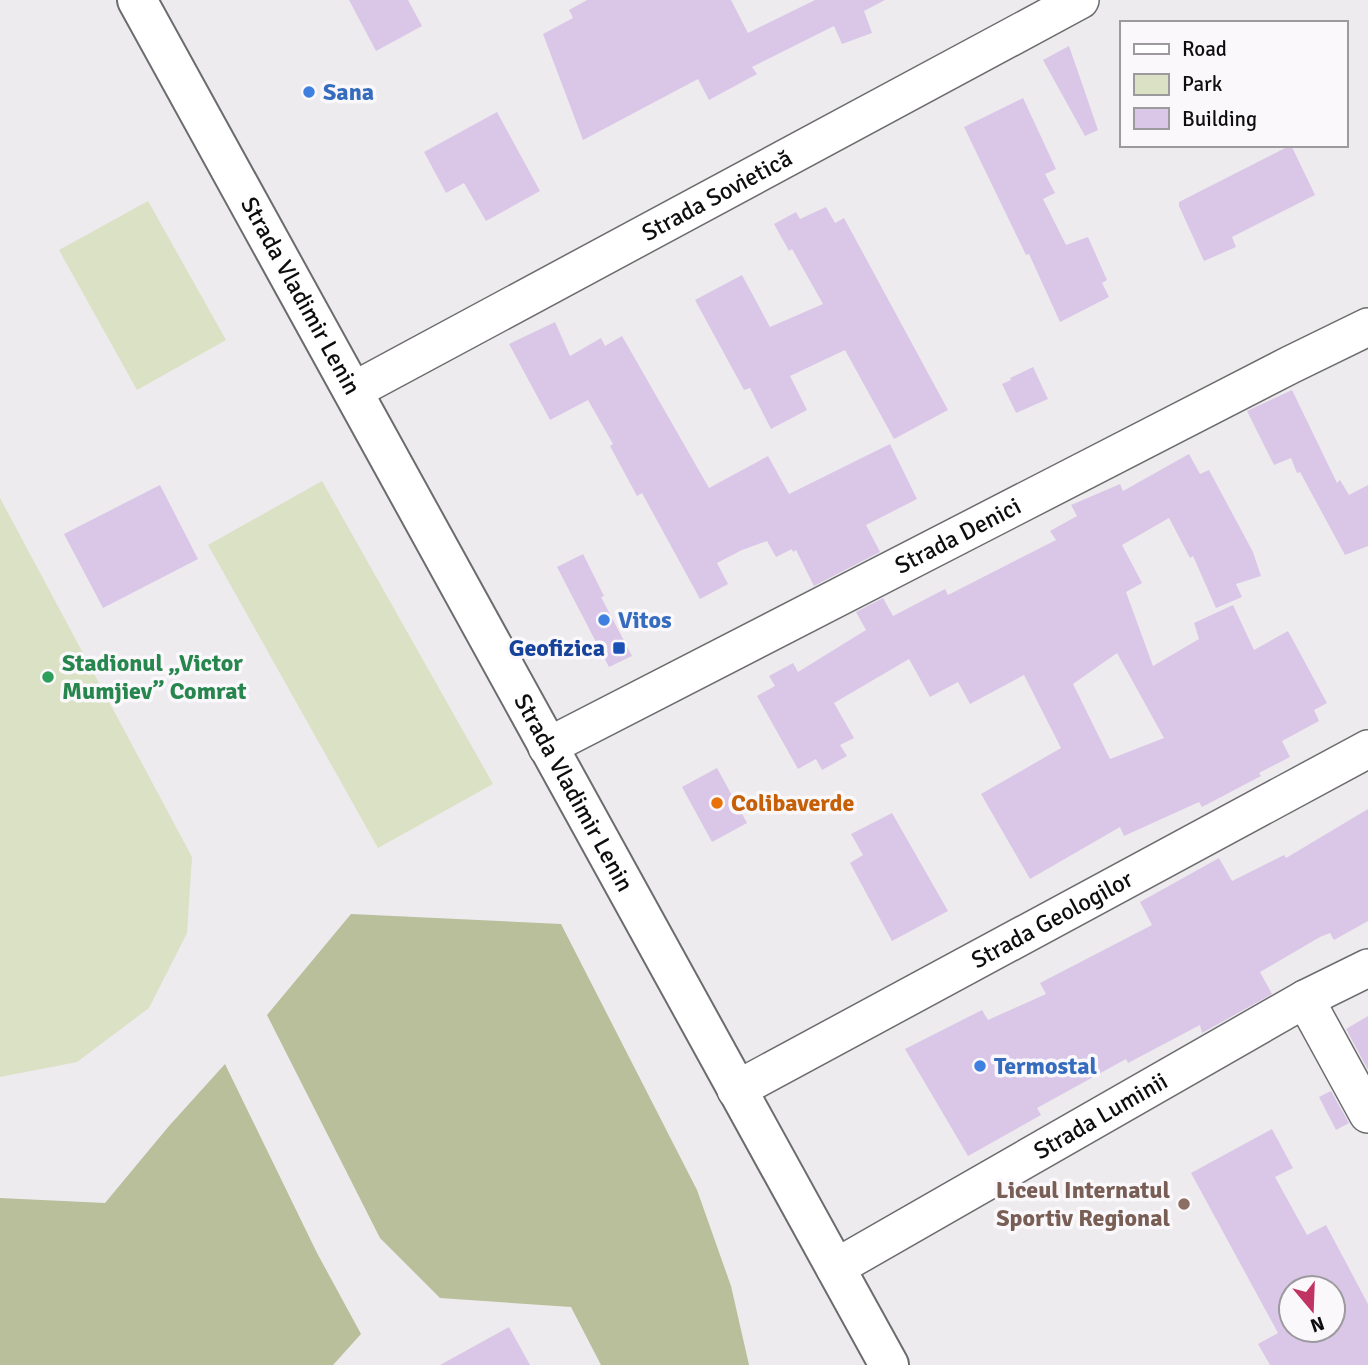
<svg xmlns="http://www.w3.org/2000/svg" width="1368" height="1365" font-family="Signika,sans-serif">
<style>
.green{fill:#dbe1c4}
.forest{fill:#b8bf9a}
.building{fill:#dac7e8;fill-rule:evenodd}
.lines{fill:none;stroke-linecap:round;stroke-linejoin:round}
.minor-casing{stroke:#6c6b6e;stroke-width:40}
.primary-casing{stroke:#6c6b6e;stroke-width:42}
.minor{stroke:#fff;stroke-width:37}
.primary{stroke:#fff;stroke-width:38}
.shop-dot{fill:#3f7fe0;stroke:#faf8fb;stroke-width:2.5}
.transit-dot{fill:#1a4fb4;stroke:#faf8fb;stroke-width:2.5}
.leisure-dot{fill:#2e9e5b;stroke:#faf8fb;stroke-width:2.5}
.food-dot{fill:#e8710a;stroke:#faf8fb;stroke-width:2.5}
.education-dot{fill:#8d6e63;stroke:#faf8fb;stroke-width:2.5}
.labels{text-anchor:middle;dominant-baseline:central;stroke-width:7;stroke-linejoin:round;paint-order:stroke}
.shop-label{font-size:24px;font-weight:bold;fill:#366cbe;stroke:#faf8fb;text-anchor:start}
.street-label{font-size:24px;fill:#0f0e0f;stroke:#faf8fb}
.transit-label{font-size:24px;font-weight:bold;fill:#164399;stroke:#faf8fb;text-anchor:end}
.leisure-label{font-size:24px;font-weight:bold;fill:#27864d;stroke:#faf8fb;text-anchor:start}
.food-label{font-size:24px;font-weight:bold;fill:#c56008;stroke:#faf8fb;text-anchor:start}
.education-label{font-size:24px;font-weight:bold;fill:#785e54;stroke:#faf8fb;text-anchor:end}
</style>
<rect width="100%" height="100%" fill="#edebee"/>
<g class="green">
<path d="M 148,201 L 226,340 L 137,390 L 59,250 Z"/>
<path d="M 322,481 L 493,784 L 378,848 L 208,545 Z"/>
<path d="M 0,498 L 192,857 L 187,933 L 149,1008 L 77,1062 L 0,1077 Z"/>
</g>
<g class="forest">
<path d="M 351,914 L 561,924 L 697,1190 L 731,1286 L 749,1365 L 601,1365 L 571,1307 L 440,1298 L 380,1238 L 267,1015 Z"/>
<path d="M 225,1064 L 317,1253 L 361,1334 L 333,1365 L 0,1365 L 0,1198 L 105,1203 L 169,1126 Z"/>
</g>
<g class="building">
<path d="M 349,0 L 408,0 L 422,26 L 376,51 Z"/>
<path d="M 587,0 L 731,0 L 748,33 L 815,0 L 885,0 L 864,11 L 872,33 L 842,44 L 834,26 L 752,67 L 757,74 L 709,100 L 698,79 L 583,140 L 543,34 L 573,18 L 569,10 Z"/>
<path d="M 1069,46 L 1098,130 L 1085,136 L 1043,60 Z"/>
<path d="M 1023,98 L 1056,169 L 1045,174 L 1055,193 L 1043,199 L 1066,245 L 1088,237 L 1107,280 L 1102,283 L 1109,297 L 1060,322 L 1029,254 L 1026,255 L 964,127 Z"/>
<path d="M 497,112 L 540,191 L 486,221 L 464,183 L 446,193 L 424,152 Z"/>
<path d="M 1291,145 L 1315,195 L 1232,237 L 1236,247 L 1204,261 L 1179,206 L 1179,202 Z"/>
<path d="M 826,207 L 835,223 L 844,218 L 948,410 L 894,439 L 845,350 L 790,376 L 807,410 L 771,429 L 750,388 L 744,390 L 695,300 L 742,275 L 770,327 L 823,304 L 792,249 L 789,251 L 774,224 L 796,212 L 800,219 Z"/>
<path d="M 555,322 L 570,356 L 601,338 L 605,346 L 622,336 L 709,488 L 768,456 L 789,494 L 890,444 L 917,499 L 866,525 L 880,552 L 814,586 L 796,550 L 793,552 L 792,549 L 776,557 L 767,541 L 742,550 L 717,563 L 728,584 L 700,599 L 642,493 L 637,496 L 610,446 L 613,444 L 588,400 L 550,420 L 509,344 Z"/>
<path d="M 1033,367 L 1048,399 L 1016,413 L 1002,384 L 1011,380 L 1010,378 Z"/>
<path d="M 1292,390 L 1337,483 L 1340,480 L 1349,495 L 1368,485 L 1368,546 L 1345,555 L 1300,472 L 1297,473 L 1291,458 L 1274,465 L 1247,411 Z"/>
<path d="M 1189,454 L 1200,474 L 1209,470 L 1253,552 L 1261,576 L 1236,584 L 1242,597 L 1216,608 L 1193,556 L 1190,558 L 1169,518 L 1122,545 L 1142,583 L 1126,592 L 1153,666 L 1199,639 L 1194,623 L 1233,605 L 1254,650 L 1288,631 L 1327,703 L 1314,710 L 1319,721 L 1282,741 L 1290,757 L 1259,773 L 1261,776 L 1202,807 L 1199,802 L 1124,836 L 1120,827 L 1030,879 L 981,794 L 1061,748 L 1024,675 L 970,704 L 958,682 L 930,697 L 909,659 L 834,703 L 854,738 L 840,745 L 847,756 L 822,770 L 816,759 L 798,769 L 757,696 L 775,686 L 769,676 L 793,663 L 798,672 L 866,630 L 856,612 L 883,598 L 893,616 L 945,589 L 948,595 L 1056,540 L 1050,531 L 1077,516 L 1071,505 L 1120,484 L 1123,491 ZM 1117,653 L 1164,738 L 1110,759 L 1073,684 Z"/>
<path d="M 160,485 L 198,559 L 103,608 L 64,534 Z"/>
<path d="M 583,554 L 604,596 L 601,597 L 632,656 L 609,667 L 557,567 Z"/>
<path d="M 717,768 L 747,823 L 712,842 L 682,787 Z"/>
<path d="M 1368,809 L 1368,921 L 1334,940 L 1330,933 L 1320,937 L 1260,972 L 1272,994 L 1202,1033 L 1200,1025 L 1128,1063 L 1126,1059 L 1037,1108 L 1041,1115 L 968,1156 L 905,1049 L 982,1010 L 988,1020 L 1046,994 L 1040,983 L 1152,925 L 1140,902 L 1219,858 L 1232,881 L 1284,855 L 1286,858 Z"/>
<path d="M 892,813 L 948,911 L 892,941 L 850,863 L 863,855 L 851,834 Z"/>
<path d="M 1368,1016 L 1368,1070 L 1346,1029 Z"/>
<path d="M 1331,1091 L 1349,1123 L 1336,1130 L 1319,1097 Z"/>
<path d="M 1272,1129 L 1293,1168 L 1275,1177 L 1307,1235 L 1326,1225 L 1368,1304 L 1368,1365 L 1270,1365 L 1258,1344 L 1278,1333 L 1191,1173 ZM 1291,1288 L 1333,1288 L 1333,1330 L 1291,1330 Z"/>
<path d="M 509,1327 L 530,1365 L 440,1365 Z"/>
</g>
<g class="lines">
<g class="minor-casing">
<g id="minor">
<path id="s1" d="M 355,390 L 1080,0"/>
<path id="s2" d="M 547,747 L 1290,365 L 1368,327"/>
<path d="M 1305,999 L 1368,1114"/>
<path id="s3" d="M 736,1090 L 1368,749"/>
<path id="s4" d="M 835,1268 L 1305,999 L 1368,968"/>
</g>
</g>
<g class="primary-casing">
<g id="primary">
<path id="s5" d="M 137,0 C 390,454 637,911 889,1365"/>
</g>
</g>
<use href="#minor" class="minor"/>
<use href="#primary" class="primary"/>
</g>
<g class="shop-dot">
<circle cx="309" cy="92" r="7"/>
<circle cx="604" cy="620" r="7"/>
<circle cx="980" cy="1066" r="7"/>
</g>
<rect class="transit-dot" x="612" y="641" width="14" height="14" rx="3.5"/>
<circle class="leisure-dot" cx="48" cy="677" r="7"/>
<circle class="food-dot" cx="717" cy="803" r="7"/>
<circle class="education-dot" cx="1184" cy="1204" r="7"/>
<g class="labels">
<g class="shop-label">
<text x="323" y="92">Sana</text>
<text x="618" y="620">Vitos</text>
<text x="994" y="1066">Termostal</text>
</g>
<g class="street-label">
<text stroke="none"><textPath href="#s1" startOffset="411">Strada Sovietică</textPath></text>
<text stroke="none"><textPath href="#s5" startOffset="338">Strada Vladimir Lenin</textPath></text>
<text stroke="none"><textPath href="#s2" startOffset="462">Strada Denici</textPath></text>
<text stroke="none"><textPath href="#s5" startOffset="905">Strada Vladimir Lenin</textPath></text>
<text stroke="none"><textPath href="#s3" startOffset="359">Strada Geologilor</textPath></text>
<text stroke="none"><textPath href="#s4" startOffset="306">Strada Luminii</textPath></text>
</g>
<g class="transit-label">
<text x="605" y="648">Geofizica</text>
</g>
<g class="leisure-label">
<text x="62" y="663">Stadionul „Victor<tspan x="62" dy="28">Mumjiev” Comrat</tspan></text>
</g>
<g class="food-label">
<text x="731" y="803">Colibaverde</text>
</g>
<g class="education-label">
<text x="1170" y="1190">Liceul Internatul<tspan x="1170" dy="28">Sportiv Regional</tspan></text>
</g>
</g>
<rect x="1120" y="21" width="228" height="126" fill="#faf8fb" stroke="#9c9a9d" stroke-width="2"/>
<rect x="1134" y="44" width="35" height="10" fill="#ffffff" stroke="#9c9a9d" stroke-width="2"/>
<text x="1182" y="56" font-size="21" fill="#0f0e0f">Road</text>
<rect x="1134" y="74" width="35" height="21" fill="#dbe1c4" stroke="#9c9a9d" stroke-width="2"/>
<text x="1182" y="91" font-size="21" fill="#0f0e0f">Park</text>
<rect x="1134" y="108" width="35" height="21" fill="#dac7e8" stroke="#9c9a9d" stroke-width="2"/>
<text x="1182" y="126" font-size="21" fill="#0f0e0f">Building</text>
<g transform="translate(1312 1309) rotate(161)"><circle r="33" fill="#faf8fb" stroke="#9c9a9d" stroke-width="2"/>
<path d="M0-5L12 26L0 18L-12 26Z" fill="#c13363"/>
<text y="-10" font-size="19" font-weight="bold" text-anchor="middle" fill="#0f0e0f">N</text>
</g>
</svg>
